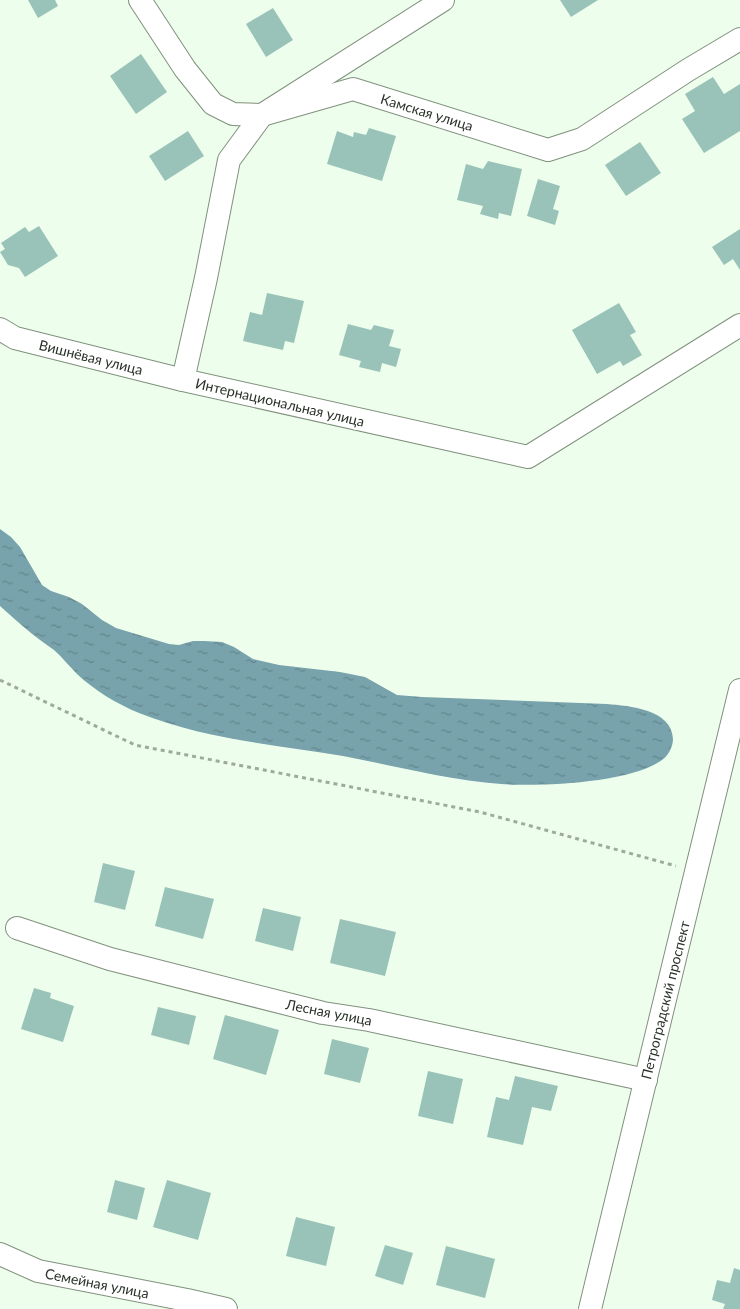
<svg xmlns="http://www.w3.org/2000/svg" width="740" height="1309" font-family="Lato,sans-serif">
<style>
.water{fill:url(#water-ripples)}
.building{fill:#99c3b8}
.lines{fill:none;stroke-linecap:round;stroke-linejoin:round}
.minor-casing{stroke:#80917e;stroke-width:24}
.path{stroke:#9eab9c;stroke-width:3;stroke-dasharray:4 4;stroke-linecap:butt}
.minor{stroke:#fff;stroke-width:22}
.labels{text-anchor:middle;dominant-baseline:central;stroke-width:4.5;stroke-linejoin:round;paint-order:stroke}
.street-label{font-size:14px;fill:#2a3229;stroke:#fff}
</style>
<defs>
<pattern id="water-ripples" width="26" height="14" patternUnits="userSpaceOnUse" patternTransform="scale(1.25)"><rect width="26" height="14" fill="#78a3ac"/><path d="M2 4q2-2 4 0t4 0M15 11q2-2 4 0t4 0" fill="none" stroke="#63858c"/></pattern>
</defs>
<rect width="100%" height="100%" fill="#eefeec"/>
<path class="water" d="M 0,529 L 11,537 L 20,547 L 42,585 L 51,591 L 69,597 L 82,604 L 102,620 L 116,628 L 169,644 L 179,645 L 193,641 L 204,641 L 222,642 L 234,647 L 253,659 L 279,665 L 340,672 L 365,677 L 397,695 L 422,697 L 607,704 C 629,706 672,709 673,739 C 673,747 668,756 662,760 C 631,783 539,787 501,784 C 448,780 396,766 343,756 C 275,745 204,739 139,713 C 117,704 94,690 77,674 C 69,666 62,657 54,650 C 46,644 38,639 31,633 C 20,624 10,615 0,606 Z"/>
<g class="building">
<path d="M 28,0 L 55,0 L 58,6 L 38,18 Z"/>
<path d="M 560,0 L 598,0 L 571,17 Z"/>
<path d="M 273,8 L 293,40 L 266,57 L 246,24 Z"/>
<path d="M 141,54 L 167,92 L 136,114 L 110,76 Z"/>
<path d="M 713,77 L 724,94 L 740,84 L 740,131 L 704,153 L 682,119 L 695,111 L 685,94 Z"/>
<path d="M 369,128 L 396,136 L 382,181 L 327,164 L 337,131 L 353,137 L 354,132 L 366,135 Z"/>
<path d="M 188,131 L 204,156 L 165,181 L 149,156 Z"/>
<path d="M 640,142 L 661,173 L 626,196 L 605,165 Z"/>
<path d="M 488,161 L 522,169 L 511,216 L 499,213 L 498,219 L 480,214 L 483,206 L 457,200 L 466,164 L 483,169 Z"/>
<path d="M 538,179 L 560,186 L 553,209 L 559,211 L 555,225 L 527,216 Z"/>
<path d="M 39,226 L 58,256 L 25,277 L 19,268 L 8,265 L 0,252 L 5,249 L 1,243 L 25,227 L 29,232 Z"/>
<path d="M 740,229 L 740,270 L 733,259 L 724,265 L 712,247 Z"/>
<path d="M 267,293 L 304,301 L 294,343 L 285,341 L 283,350 L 243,341 L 250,312 L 262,315 Z"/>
<path d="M 619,303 L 636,332 L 630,335 L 642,355 L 623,366 L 620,361 L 597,374 L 572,330 Z"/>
<path d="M 348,324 L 371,330 L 374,325 L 394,330 L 389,346 L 401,349 L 396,367 L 382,363 L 380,372 L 359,367 L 361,361 L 339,355 Z"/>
<path d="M 103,863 L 135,871 L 125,910 L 94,902 Z"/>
<path d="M 165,887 L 214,899 L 203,939 L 155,926 Z"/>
<path d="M 263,908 L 301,917 L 293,951 L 255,941 Z"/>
<path d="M 340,919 L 396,932 L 385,976 L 330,963 Z"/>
<path d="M 34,988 L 51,993 L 50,998 L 74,1006 L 63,1042 L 21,1029 Z"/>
<path d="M 158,1007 L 196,1016 L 189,1045 L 151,1035 Z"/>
<path d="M 225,1015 L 279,1030 L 266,1075 L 213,1059 Z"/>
<path d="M 332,1039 L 369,1048 L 360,1083 L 324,1074 Z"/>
<path d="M 428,1071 L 463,1079 L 453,1124 L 418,1116 Z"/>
<path d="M 515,1076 L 558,1086 L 551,1111 L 532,1107 L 523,1145 L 487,1137 L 496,1097 L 509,1100 Z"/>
<path d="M 115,1180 L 145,1188 L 137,1220 L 107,1212 Z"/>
<path d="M 167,1180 L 211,1193 L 198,1240 L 153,1227 Z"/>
<path d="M 296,1217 L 335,1227 L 326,1266 L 286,1256 Z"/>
<path d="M 385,1245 L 413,1253 L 403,1285 L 375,1276 Z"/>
<path d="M 446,1246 L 495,1259 L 485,1298 L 436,1285 Z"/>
<path d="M 734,1268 L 740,1270 L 740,1309 L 723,1309 L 725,1304 L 712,1300 L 717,1280 L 730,1283 Z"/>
</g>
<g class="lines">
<g class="minor-casing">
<g id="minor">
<path d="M 140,0 L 185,69 L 213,104 L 233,114 L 262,115 L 353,89 L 548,150 L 582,139 L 688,70 L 740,39"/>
<path d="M 443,0 L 262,115 L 229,160 L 206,278 L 183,380 L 528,457 L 740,325"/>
<path d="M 0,329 L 15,338 L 183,380"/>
<path d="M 17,928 L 110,959 L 323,1013 L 369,1020 L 646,1080"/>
<path d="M 0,1254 L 38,1271 L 187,1300 L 226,1309"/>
<path d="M 590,1309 L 740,690"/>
</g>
</g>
<path class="path" d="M 0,680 L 135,745 L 480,812 L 676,866"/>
<use href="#minor" class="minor"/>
</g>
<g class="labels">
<g class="street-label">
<text transform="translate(427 112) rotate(17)">Камская улица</text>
<text transform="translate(91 357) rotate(14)">Вишнёвая улица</text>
<text transform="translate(280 402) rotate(13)">Интернациональная улица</text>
<text transform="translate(665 1000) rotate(-76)">Петроградский проспект</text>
<text transform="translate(329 1012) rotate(11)">Лесная улица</text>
<text transform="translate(97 1283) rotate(11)">Семейная улица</text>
</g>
</g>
</svg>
